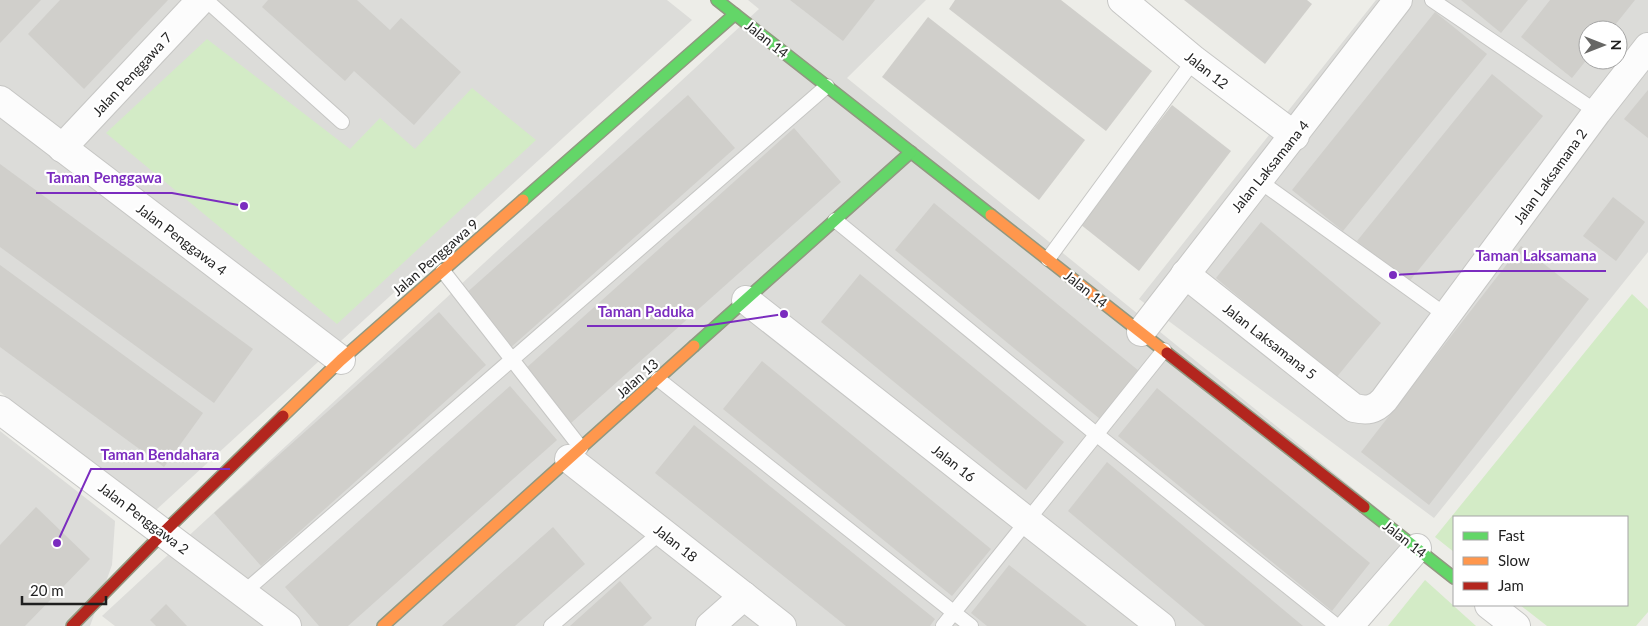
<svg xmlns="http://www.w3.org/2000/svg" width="1648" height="626" font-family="Lato,sans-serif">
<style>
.residential{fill:#dcdcd9;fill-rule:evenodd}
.grass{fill:#d3ebc6}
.building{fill:#d0cfcb}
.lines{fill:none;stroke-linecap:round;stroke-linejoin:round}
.lane-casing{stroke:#c6c6c4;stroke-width:16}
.street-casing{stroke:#c6c6c4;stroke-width:30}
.fast-casing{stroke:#919880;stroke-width:14}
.slow-casing{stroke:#919880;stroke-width:14}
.jam-casing{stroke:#919880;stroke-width:14}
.lane{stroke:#fcfcfc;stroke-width:14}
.street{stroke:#fcfcfc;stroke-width:28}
.fast{stroke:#63d668;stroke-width:11}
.slow{stroke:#ff974d;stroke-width:11}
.jam{stroke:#b3261e;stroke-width:11}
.labels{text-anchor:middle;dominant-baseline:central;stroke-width:4.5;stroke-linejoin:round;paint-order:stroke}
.street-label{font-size:14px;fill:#1f1f1f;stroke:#fff}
.leader{fill:none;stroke:#7b2cbf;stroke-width:2}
.callout-dot{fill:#7b2cbf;stroke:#fff;stroke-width:2}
.callout-label{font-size:15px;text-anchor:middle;font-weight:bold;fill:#7b2cbf;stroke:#fff;stroke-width:4.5;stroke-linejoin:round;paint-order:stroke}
</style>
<rect width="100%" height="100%" fill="#edede8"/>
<g class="residential">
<path d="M 0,0 L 667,0 L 692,20 L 156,510 L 0,392 Z"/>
<path d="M 748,0 L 926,0 L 847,78 L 1429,550 L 1369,626 L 115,626 L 102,616 L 759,9 Z"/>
<path d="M 1376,0 L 1648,0 L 1648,252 L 1434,518 L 1139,299 ZM 1588,30 L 1618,30 L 1618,60 L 1588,60 Z"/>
<path d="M 0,431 L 115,521 L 112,565 L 90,626 L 0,626 Z"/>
</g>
<g class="grass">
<path d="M 207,39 L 350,149 L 380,118 L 415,149 L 472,88 L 536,140 L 337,324 L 106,133 Z"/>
<path d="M 1632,294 L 1648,309 L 1648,612 L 1636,626 L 1547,626 L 1520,605 L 1627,605 L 1627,517 L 1454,517 L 1454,552 L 1435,537 Z"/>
<path d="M 1425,580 L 1476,626 L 1388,626 Z"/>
</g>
<g class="building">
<path d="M 0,0 L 41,0 L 0,43 Z"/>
<path d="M 60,0 L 168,0 L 84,89 L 28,34 Z"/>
<path d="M 268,0 L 357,0 L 390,30 L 401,18 L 461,72 L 414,125 L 354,71 L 345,81 L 262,7 Z"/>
<path d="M 790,0 L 875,0 L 843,41 Z"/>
<path d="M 955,0 L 1061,0 L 1152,71 L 1106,131 L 949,9 Z"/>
<path d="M 1184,0 L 1307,0 L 1312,4 L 1265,64 Z"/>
<path d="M 1461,0 L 1528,0 L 1501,33 Z"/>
<path d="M 1550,0 L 1635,0 L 1611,30 L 1588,30 L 1588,58 L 1572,78 L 1521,37 Z"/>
<path d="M 1435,12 L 1487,54 L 1343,231 L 1292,190 Z"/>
<path d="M 928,17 L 1085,140 L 1039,200 L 882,77 Z"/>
<path d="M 1492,74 L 1543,116 L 1408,283 L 1357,241 Z"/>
<path d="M 1648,90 L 1648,138 L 1624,119 Z"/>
<path d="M 688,95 L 735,148 L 509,349 L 463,296 Z"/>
<path d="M 1172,105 L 1231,151 L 1139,271 L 1080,224 Z"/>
<path d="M 794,128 L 841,182 L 571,423 L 524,370 Z"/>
<path d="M 0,164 L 253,349 L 214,403 L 0,247 Z"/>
<path d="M 1613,197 L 1645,222 L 1616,261 L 1583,236 Z"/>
<path d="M 934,203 L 1139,371 L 1100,419 L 895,250 Z"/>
<path d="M 1261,222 L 1381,323 L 1336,378 L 1216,278 Z"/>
<path d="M 1521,246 L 1589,299 L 1429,505 L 1361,452 Z"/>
<path d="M 0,265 L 203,413 L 164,467 L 0,347 Z"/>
<path d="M 860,274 L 1064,442 L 1026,490 L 821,322 Z"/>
<path d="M 439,312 L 486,365 L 261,566 L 214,513 Z"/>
<path d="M 762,361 L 991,549 L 952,596 L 723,409 Z"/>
<path d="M 510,386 L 557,440 L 348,626 L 319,626 L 285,587 Z"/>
<path d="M 1157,388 L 1370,563 L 1332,611 L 1118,436 Z"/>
<path d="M 694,425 L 935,619 L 930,626 L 846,626 L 655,473 Z"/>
<path d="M 1107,462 L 1303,626 L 1205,626 L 1068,511 Z"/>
<path d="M 36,507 L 90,559 L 25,626 L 0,626 L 0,545 Z"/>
<path d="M 553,527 L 585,564 L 515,626 L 442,626 Z"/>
<path d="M 1009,565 L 1087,626 L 987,626 L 971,613 Z"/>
<path d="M 620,581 L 652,618 L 643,626 L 570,626 Z"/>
<path d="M 166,604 L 187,626 L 156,626 L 150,620 Z"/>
</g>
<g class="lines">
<g class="lane-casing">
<g id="lane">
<path d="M 206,0 L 342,122"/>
<path d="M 1432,0 L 1597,112"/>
<path d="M 1258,180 L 1447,316"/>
<path d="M 835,220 L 1096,434 L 1337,626"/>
<path d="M 1048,259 L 1194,60"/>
<path d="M 443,271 L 581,448"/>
<path d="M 658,379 L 971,626"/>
<path d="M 243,593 L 827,86"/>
<path d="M 551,626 L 661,532"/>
<path d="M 943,626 L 1164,350"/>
</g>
</g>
<g class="street-casing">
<g id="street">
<path d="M 1122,0 L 1194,60 L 1295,136"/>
<path d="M 0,100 L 341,360"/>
<path d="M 62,148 L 201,0"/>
<path d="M 1185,274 L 1354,408 C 1367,411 1375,410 1384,400 L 1597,112 L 1648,47"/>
<path d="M 746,300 L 1161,626"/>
<path d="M 1141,332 L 1398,0"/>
<path d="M 0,410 L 287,626"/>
<path d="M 569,459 L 782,626"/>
<path d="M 1489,605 L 1516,626"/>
<path d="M 710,626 L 744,596"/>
<path d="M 1349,626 L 1417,548"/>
</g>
</g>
<g class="fast-casing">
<g id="fast">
<path d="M 717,0 L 991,215"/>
<path d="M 523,200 L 735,14"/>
<path d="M 694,346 L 911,152"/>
<path d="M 1364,507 L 1454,578"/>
</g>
</g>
<g class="slow-casing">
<g id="slow">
<path d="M 991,215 L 1167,353"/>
<path d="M 283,416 L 341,360 L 523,200"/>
<path d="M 383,626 L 694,346"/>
</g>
</g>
<g class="jam-casing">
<g id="jam">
<path d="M 1167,353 L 1364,507"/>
<path d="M 72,626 L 163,533 L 283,416"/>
</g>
</g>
<use href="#lane" class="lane"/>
<use href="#street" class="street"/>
<use href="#fast" class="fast"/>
<use href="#slow" class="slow"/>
<use href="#jam" class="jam"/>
</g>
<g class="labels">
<g class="street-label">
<text transform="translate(767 39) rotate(38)">Jalan 14</text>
<text transform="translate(1207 70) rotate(38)">Jalan 12</text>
<text transform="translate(132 74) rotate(-47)">Jalan Penggawa 7</text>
<text transform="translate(1270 166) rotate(-51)">Jalan Laksamana 4</text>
<text transform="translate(1550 176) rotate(-54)">Jalan Laksamana 2</text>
<text transform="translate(182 239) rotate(37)">Jalan Penggawa 4</text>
<text transform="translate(435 257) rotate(-41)">Jalan Penggawa 9</text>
<text transform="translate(1086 289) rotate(38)">Jalan 14</text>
<text transform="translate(1270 341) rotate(38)">Jalan Laksamana 5</text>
<text transform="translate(637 378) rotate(-42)">Jalan 13</text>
<text transform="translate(954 463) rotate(38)">Jalan 16</text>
<text transform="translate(144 518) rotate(37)">Jalan Penggawa 2</text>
<text transform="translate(1405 539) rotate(38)">Jalan 14</text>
<text transform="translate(676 543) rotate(38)">Jalan 18</text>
</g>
</g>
<path class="leader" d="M244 206L172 193H36M1393 275L1465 271H1606M784 314L704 326H587M57 543L91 469H230"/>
<g class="callout-dot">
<circle cx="244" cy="206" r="5"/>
<circle cx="1393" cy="275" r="5"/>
<circle cx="784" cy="314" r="5"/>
<circle cx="57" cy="543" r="5"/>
</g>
<g class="callout-label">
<text x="104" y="183">Taman Penggawa</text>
<text x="1536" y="261">Taman Laksamana</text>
<text x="646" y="317">Taman Paduka</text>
<text x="160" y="460">Taman Bendahara</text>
</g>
<rect x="1453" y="516" width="175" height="90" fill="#ffffff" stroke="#a5a5a5"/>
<rect x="1463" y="532" width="25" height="8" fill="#63d668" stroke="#a5a5a5"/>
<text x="1498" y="541" font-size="15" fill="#1f1f1f">Fast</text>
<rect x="1463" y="557" width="25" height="8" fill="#ff974d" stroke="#a5a5a5"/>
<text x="1498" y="566" font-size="15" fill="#1f1f1f">Slow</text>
<rect x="1463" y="582" width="25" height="8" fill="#b3261e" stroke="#a5a5a5"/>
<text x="1498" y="591" font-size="15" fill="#1f1f1f">Jam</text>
<g transform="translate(1603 45) rotate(90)"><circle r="24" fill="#ffffff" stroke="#a5a5a5"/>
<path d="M0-4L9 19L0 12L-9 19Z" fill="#676765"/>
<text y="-8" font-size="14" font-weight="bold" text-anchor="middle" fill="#1f1f1f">N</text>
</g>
<path d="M22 596v8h84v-8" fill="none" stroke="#1f1f1f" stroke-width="2.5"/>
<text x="30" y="596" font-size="15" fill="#1f1f1f" stroke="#ffffff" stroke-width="4" paint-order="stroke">20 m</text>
</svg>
